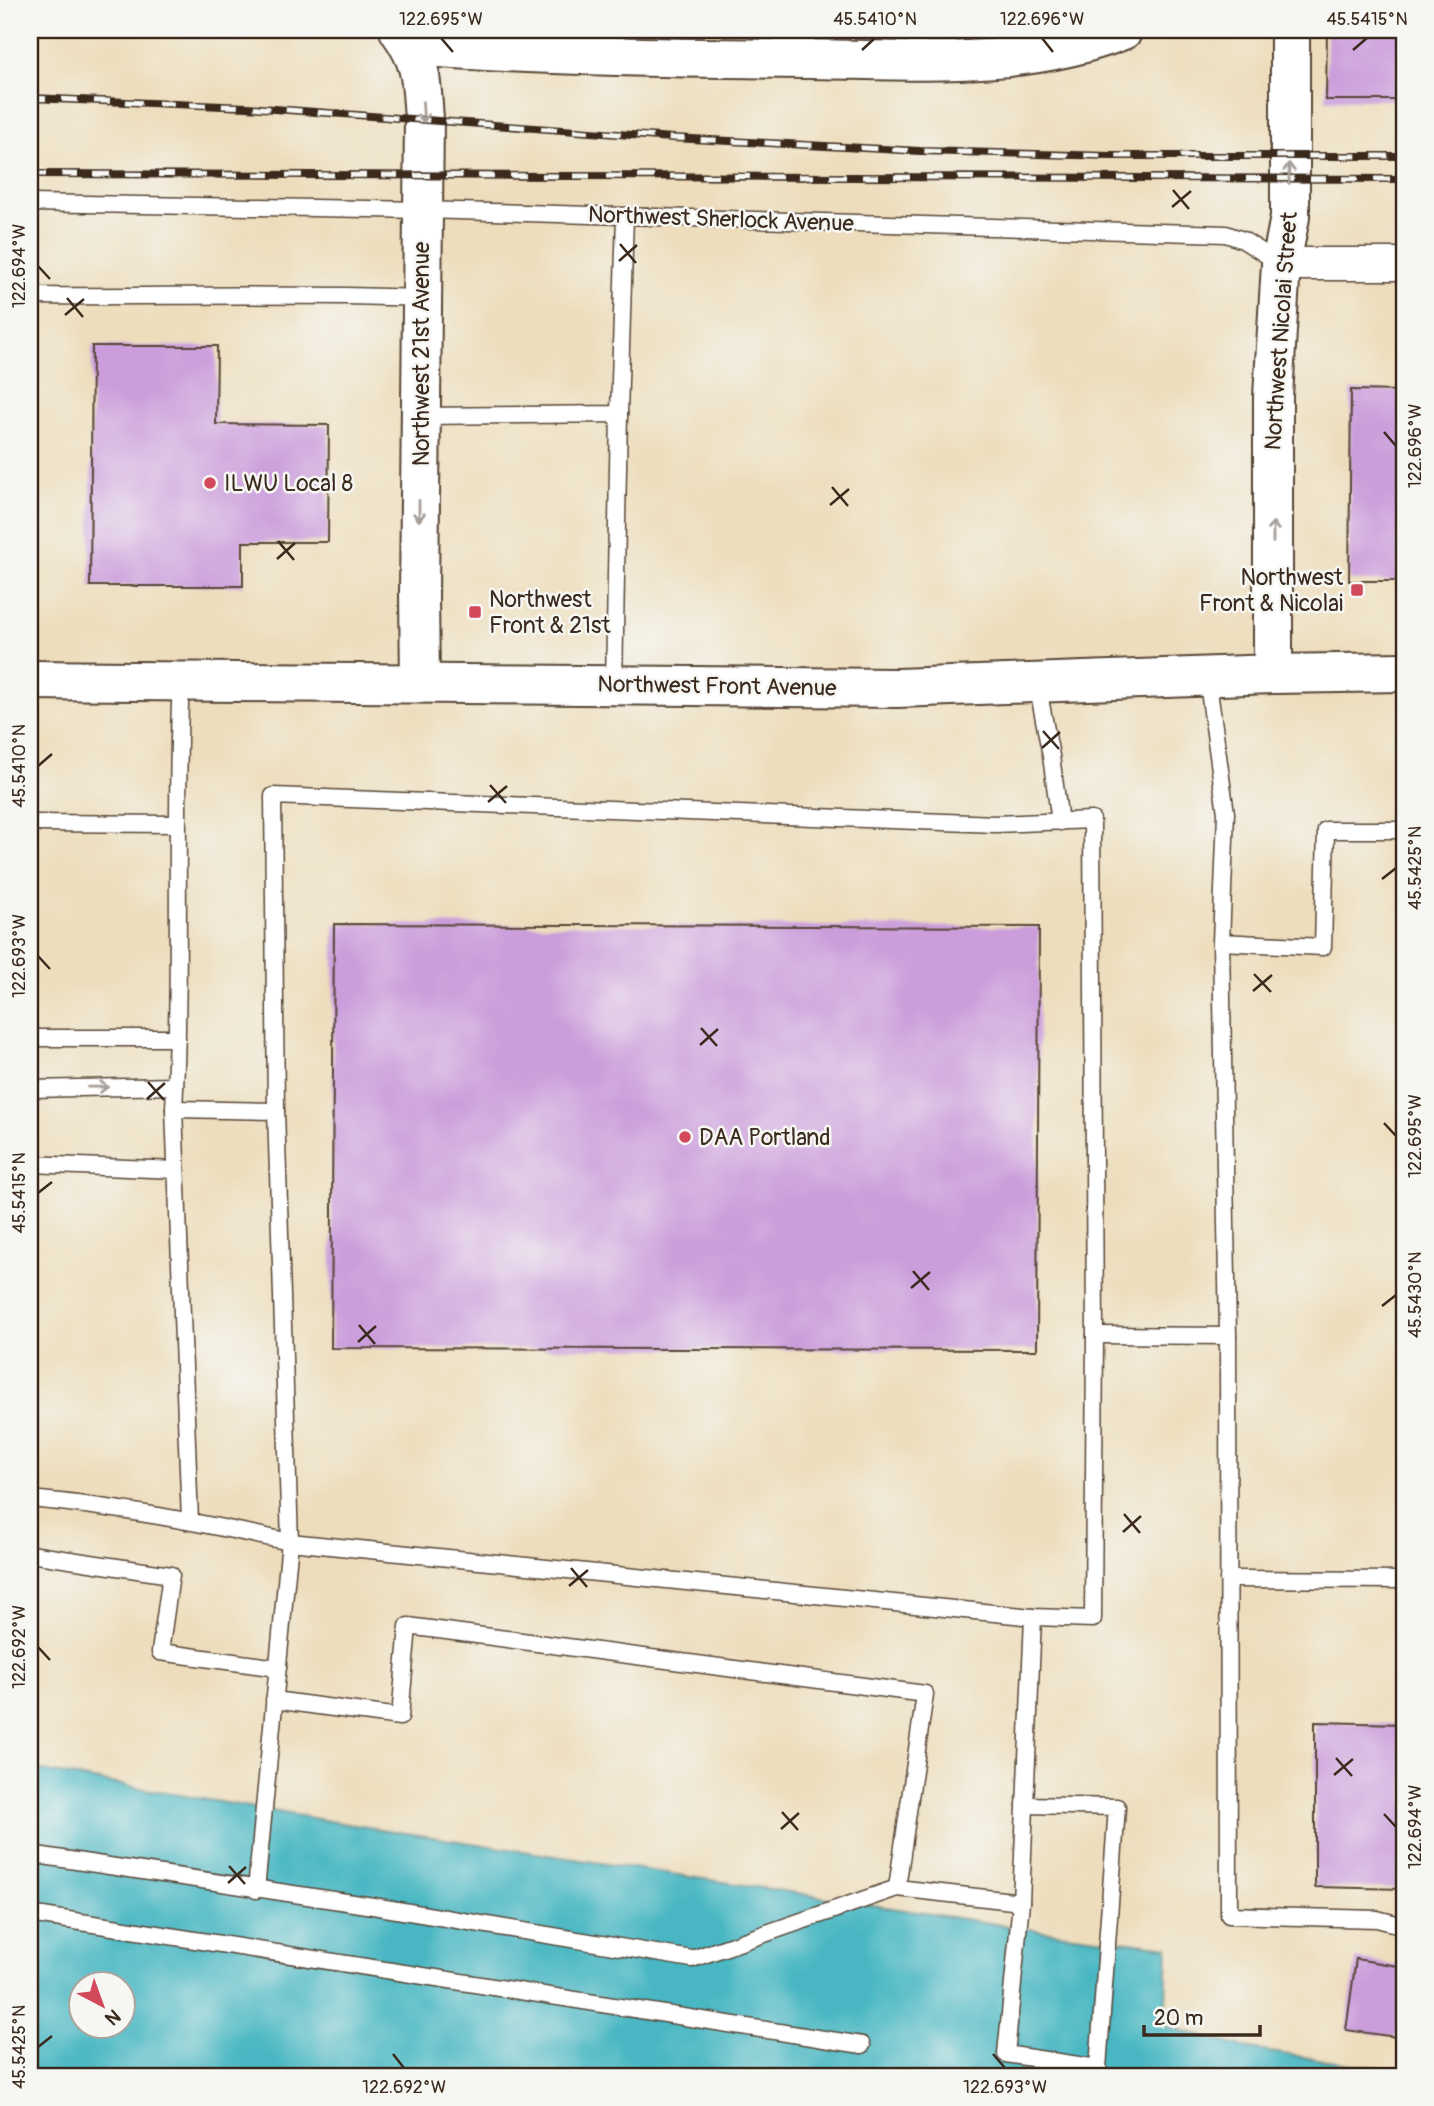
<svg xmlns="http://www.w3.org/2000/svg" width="1434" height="2106" font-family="Pangolin,sans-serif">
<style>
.water{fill:#49b7c3;stroke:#427070;stroke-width:2;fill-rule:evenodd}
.building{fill:#cb9ddb}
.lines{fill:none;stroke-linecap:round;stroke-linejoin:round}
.lane-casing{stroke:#564536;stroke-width:19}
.street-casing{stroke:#564536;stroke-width:35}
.secondary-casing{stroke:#564536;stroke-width:42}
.lane{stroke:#fff;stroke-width:16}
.street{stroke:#fff;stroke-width:32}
.secondary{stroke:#fff;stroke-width:38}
.rail-casing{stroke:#3b2a1e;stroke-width:8}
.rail{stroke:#f6f6f2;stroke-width:5;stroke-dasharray:16;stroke-linecap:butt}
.oneway{stroke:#a79f9a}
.ticks{fill:none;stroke:#3b2a1e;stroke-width:2.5}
.poi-dot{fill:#d1495b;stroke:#f6f6f2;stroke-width:2.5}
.labels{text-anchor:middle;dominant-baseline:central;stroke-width:5;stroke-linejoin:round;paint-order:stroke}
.street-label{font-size:23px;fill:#3b2a1e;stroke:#f6f6f2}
.poi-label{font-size:23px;fill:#3b2a1e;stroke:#f6f6f2;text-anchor:start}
.neatline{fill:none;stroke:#3b2a1e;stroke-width:2.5}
.ticks-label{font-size:18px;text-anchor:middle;fill:#3b2a1e}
</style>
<rect width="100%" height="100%" fill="#f6f6f2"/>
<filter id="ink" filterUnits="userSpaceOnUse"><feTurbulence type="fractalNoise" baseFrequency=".0143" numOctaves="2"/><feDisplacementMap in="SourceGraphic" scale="14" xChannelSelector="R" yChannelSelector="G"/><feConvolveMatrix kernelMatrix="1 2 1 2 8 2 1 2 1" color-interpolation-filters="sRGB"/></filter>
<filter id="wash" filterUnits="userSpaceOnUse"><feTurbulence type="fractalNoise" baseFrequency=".00686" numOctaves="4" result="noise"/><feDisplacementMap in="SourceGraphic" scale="28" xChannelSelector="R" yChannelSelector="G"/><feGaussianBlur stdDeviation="1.57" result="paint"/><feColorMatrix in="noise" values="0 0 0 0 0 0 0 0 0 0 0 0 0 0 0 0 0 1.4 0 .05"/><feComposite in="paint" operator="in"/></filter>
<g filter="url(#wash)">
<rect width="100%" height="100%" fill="#edddbc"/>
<path class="water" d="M 30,1769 L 335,1822 L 1041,1931 L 1168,1947 L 1165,2026 L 1249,2049 L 1404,2072 L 1404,2076 L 30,2076 ZM 80,1983 L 122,1983 L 122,2025 L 80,2025 Z"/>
<g id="blocks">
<g class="building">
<path d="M 1327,30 L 1404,30 L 1404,100 L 1326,100 Z"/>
<path d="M 92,346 L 217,346 L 216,424 L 329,425 L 328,542 L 243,542 L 243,586 L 90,586 Z"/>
<path d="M 1351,390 L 1404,391 L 1404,581 L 1349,581 Z"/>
<path d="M 334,924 L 1039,927 L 1037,1350 L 331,1348 Z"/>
<path d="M 1315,1722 L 1404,1724 L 1404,1889 L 1315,1887 Z"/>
<path d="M 1356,1959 L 1404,1967 L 1404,2038 L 1346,2030 Z"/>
</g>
</g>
</g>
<g filter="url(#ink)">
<use href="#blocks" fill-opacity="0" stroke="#564536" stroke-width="2"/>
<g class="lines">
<g class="lane-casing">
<g id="lane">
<path d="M 30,203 L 422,210 L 1226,234 L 1243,240 L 1281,264"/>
<path d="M 30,296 C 160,297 291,293 421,298"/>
<path d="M 421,416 L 619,414 L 625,216"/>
<path d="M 1207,676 L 1226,813 L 1221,942 L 1228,1336 L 1229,1915 L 1377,1919 L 1404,1926"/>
<path d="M 181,680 C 174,823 182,966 174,1109 L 190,1521"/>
<path d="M 1037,683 L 1051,756 L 1060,822"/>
<path d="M 614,685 L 619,414"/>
<path d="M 30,823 L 177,824"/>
<path d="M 1221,942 L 1323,947 L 1326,830 L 1404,830"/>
<path d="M 30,1038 L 177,1038"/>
<path d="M 30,1089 L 175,1086"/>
<path d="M 30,1164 L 176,1170"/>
<path d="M 1095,1335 L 1228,1336"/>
<path d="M 30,1499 C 120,1507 202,1523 290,1542 L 1033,1617 L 1093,1619 L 1095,1335 L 1092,820 L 996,824 L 273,796 L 276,1111 L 174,1109"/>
<path d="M 30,1554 L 171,1575 L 160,1652 L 278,1668"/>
<path d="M 1228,1579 L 1404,1580"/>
<path d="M 274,1700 L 400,1717 L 408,1626 L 925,1694 L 897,1888 L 1021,1902 L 1006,2054 L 1098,2068 L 1117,1807 L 1025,1805"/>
<path d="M 30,1854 L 373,1906 L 692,1959 L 897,1888"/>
<path d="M 256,1890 L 290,1542 L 276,1111"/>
<path d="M 1021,1902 L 1033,1617"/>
<path d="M 30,1914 L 862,2045"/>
</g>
</g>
<g class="street-casing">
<path id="street" d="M 1281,264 L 1404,264"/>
</g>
<g class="secondary-casing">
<g id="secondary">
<path d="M 399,30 C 423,64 421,80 424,119 L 419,593 L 420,683"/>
<path d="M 410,46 C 543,56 675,58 808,59 C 912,60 1025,70 1123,30"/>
<path d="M 1273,674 L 1273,396 L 1281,264 L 1290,217 L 1290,30"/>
<path d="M 30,680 L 897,688 L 1273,674 L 1404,672"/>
</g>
</g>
<use href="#lane" class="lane"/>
<use href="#street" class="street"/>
<use href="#secondary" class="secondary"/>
<g class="rail-casing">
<g id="rail">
<path d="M 30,98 L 247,107 L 673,138 L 920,151 L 1111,156 L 1404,156"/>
<path d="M 30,174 L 1404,179"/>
</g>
</g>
<use href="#rail" class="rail"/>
</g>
<defs><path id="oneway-shaft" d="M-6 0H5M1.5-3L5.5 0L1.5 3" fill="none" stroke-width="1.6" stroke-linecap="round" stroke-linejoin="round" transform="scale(1.75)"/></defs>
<g class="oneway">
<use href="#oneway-shaft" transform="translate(423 112) rotate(87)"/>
<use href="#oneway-shaft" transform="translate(1289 173) rotate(-91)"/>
<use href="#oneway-shaft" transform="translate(419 511) rotate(90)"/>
<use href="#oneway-shaft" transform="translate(1273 532) rotate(-90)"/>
<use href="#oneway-shaft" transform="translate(98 1087) rotate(-1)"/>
</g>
</g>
<path class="ticks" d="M 441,38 L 453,52M 1042,38 L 1053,52M 862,50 L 875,38M 1353,50 L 1367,38M 1173,190 L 1189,209M 1172,207 L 1191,191M 620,244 L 636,263M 619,261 L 637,245M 38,266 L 50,279M 67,298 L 83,317M 65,315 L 84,299M 1384,432 L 1396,446M 832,487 L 848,506M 830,505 L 849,489M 278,541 L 294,560M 277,559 L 295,543M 1043,731 L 1059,749M 1042,748 L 1060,732M 38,766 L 52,754M 490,785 L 506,803M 488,802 L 507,786M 1382,879 L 1396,868M 38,956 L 50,969M 1254,974 L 1271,992M 1253,991 L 1272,975M 701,1028 L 717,1046M 700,1045 L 718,1029M 148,1082 L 164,1100M 147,1099 L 165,1083M 1384,1123 L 1396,1136M 38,1193 L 52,1182M 913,1271 L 929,1290M 911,1288 L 930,1272M 1382,1306 L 1396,1295M 359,1325 L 375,1344M 358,1342 L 376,1326M 1124,1514 L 1140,1533M 1123,1532 L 1141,1516M 571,1568 L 587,1587M 569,1586 L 588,1570M 38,1647 L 50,1660M 1336,1758 L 1352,1776M 1334,1775 L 1353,1759M 782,1812 L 798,1830M 1384,1814 L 1396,1827M 781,1829 L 799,1813M 229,1866 L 245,1884M 228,1883 L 246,1867M 38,2047 L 52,2036M 393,2054 L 404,2068M 993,2054 L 1005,2068"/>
<g class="poi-dot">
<circle cx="210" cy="483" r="7"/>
<rect x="1350" y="583" width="14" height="14" rx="3.5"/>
<rect x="468" y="605" width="14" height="14" rx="3.5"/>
<circle cx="685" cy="1137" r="7"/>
</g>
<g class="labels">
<g class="street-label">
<text transform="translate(721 219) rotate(2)">Northwest Sherlock Avenue</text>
<text transform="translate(1281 331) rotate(-86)">Northwest Nicolai Street</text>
<text transform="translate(421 354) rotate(-90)">Northwest 21st Avenue</text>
<text transform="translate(717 686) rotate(1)">Northwest Front Avenue</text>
</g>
<g class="poi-label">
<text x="224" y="483">ILWU Local 8</text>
<text x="1343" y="577" text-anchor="end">Northwest<tspan x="1343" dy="26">Front &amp; Nicolai</tspan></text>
<text x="489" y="599">Northwest<tspan x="489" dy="26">Front &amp; 21st</tspan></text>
<text x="699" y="1137">DAA Portland</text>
</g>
</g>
<rect width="1434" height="2106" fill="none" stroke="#f6f6f2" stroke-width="77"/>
<g transform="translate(102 2005) rotate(139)"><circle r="33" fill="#f6f6f2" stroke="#aba49d" stroke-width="2"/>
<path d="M0-5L12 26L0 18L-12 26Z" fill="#d1495b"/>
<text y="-10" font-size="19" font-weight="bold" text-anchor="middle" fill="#3b2a1e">N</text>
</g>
<path d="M1144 2025v10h116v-10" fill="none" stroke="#3b2a1e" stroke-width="3.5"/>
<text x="1154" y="2025" font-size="21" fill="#3b2a1e" stroke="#f6f6f2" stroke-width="5" paint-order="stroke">20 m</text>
<rect x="38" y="38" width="1358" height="2030" class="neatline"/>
<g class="ticks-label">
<text x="441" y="25">122.695°W</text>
<text x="875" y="25">45.5410°N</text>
<text x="1042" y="25">122.696°W</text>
<text x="1367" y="25">45.5415°N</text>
<text transform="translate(19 266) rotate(-90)" y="6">122.694°W</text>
<text transform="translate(1415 446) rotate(-90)" y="6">122.696°W</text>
<text transform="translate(19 766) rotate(-90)" y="6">45.5410°N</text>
<text transform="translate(1415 868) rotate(-90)" y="6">45.5425°N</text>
<text transform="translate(19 956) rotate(-90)" y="6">122.693°W</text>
<text transform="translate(1415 1136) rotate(-90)" y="6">122.695°W</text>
<text transform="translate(19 1193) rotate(-90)" y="6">45.5415°N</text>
<text transform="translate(1415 1295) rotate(-90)" y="6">45.5430°N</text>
<text transform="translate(19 1647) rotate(-90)" y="6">122.692°W</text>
<text transform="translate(1415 1827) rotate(-90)" y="6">122.694°W</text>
<text transform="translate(19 2047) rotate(-90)" y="6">45.5425°N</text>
<text x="404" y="2093">122.692°W</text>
<text x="1005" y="2093">122.693°W</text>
</g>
</svg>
